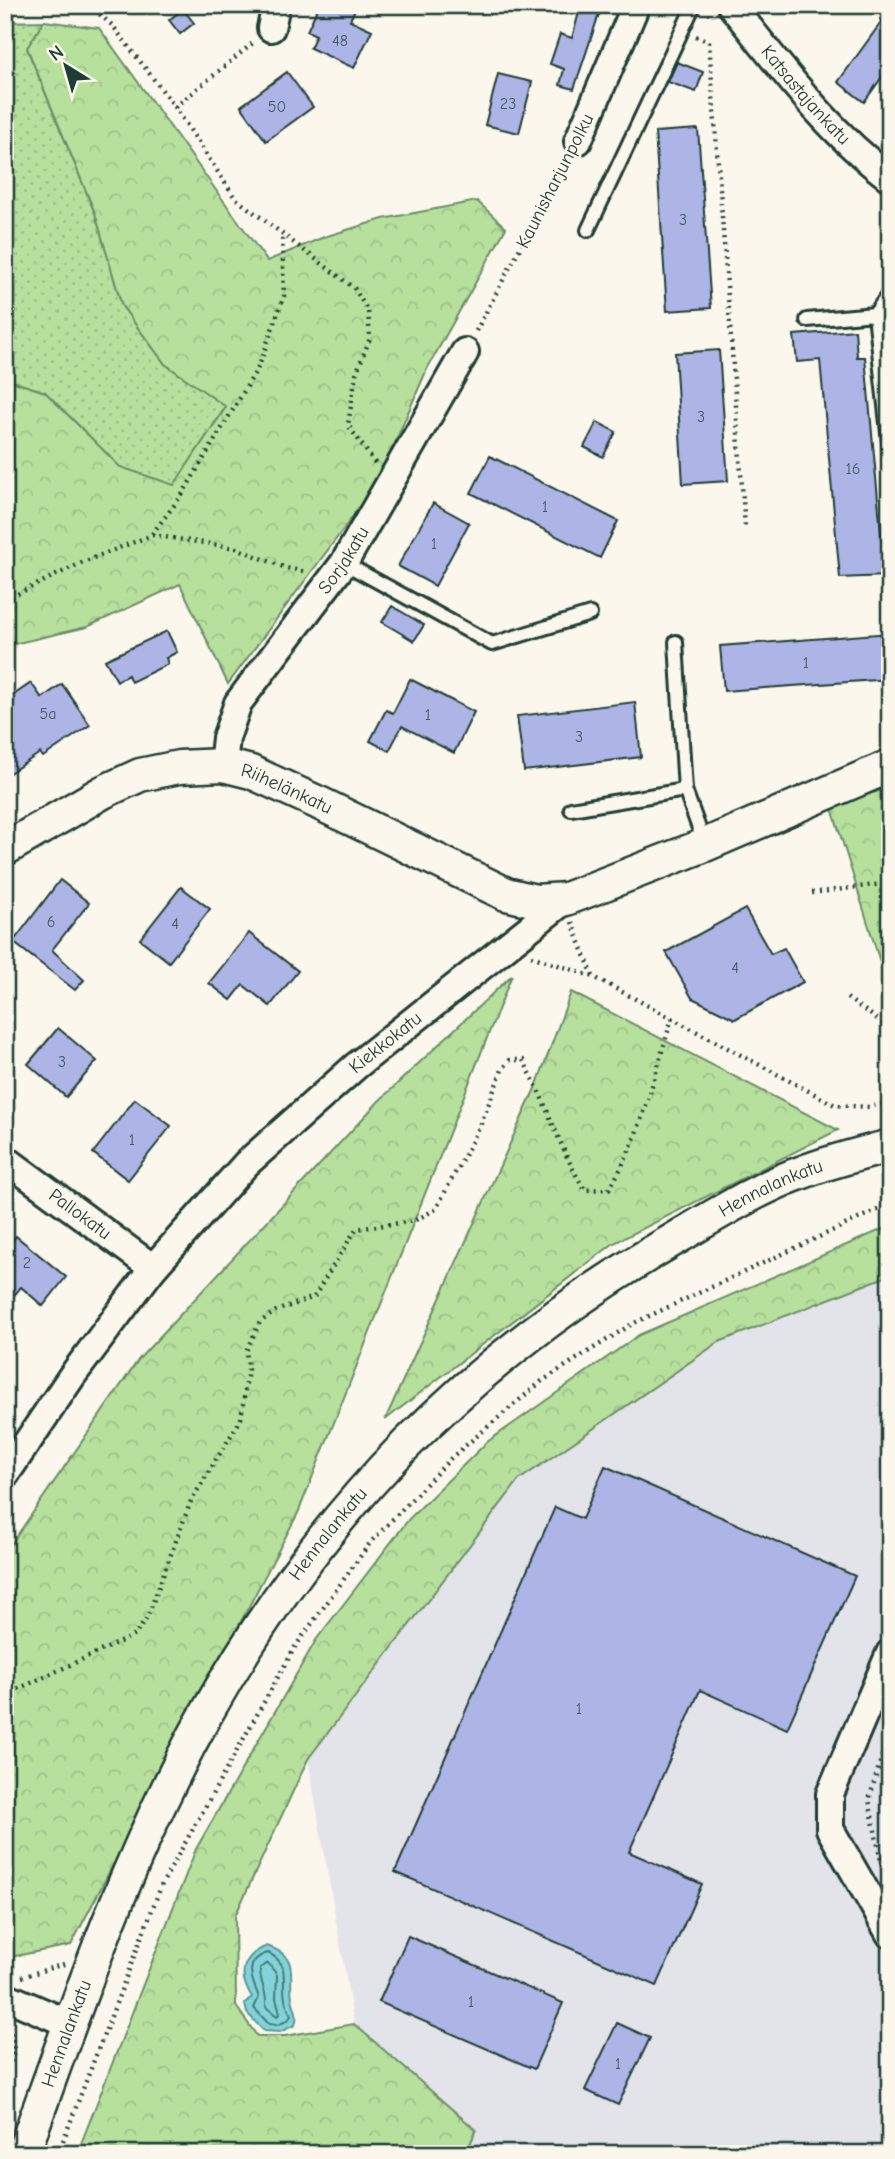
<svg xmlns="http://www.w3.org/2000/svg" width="895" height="2159" font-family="'Comic Neue',sans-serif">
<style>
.built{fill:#e3e3ea}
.grass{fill:url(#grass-dots);stroke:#6b8e68;stroke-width:2}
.forest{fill:url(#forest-crowns);stroke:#6b8e68;stroke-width:2}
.water{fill:#82d3d9;stroke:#5a9797;stroke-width:2}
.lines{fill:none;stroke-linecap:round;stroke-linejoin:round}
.shore{stroke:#477976;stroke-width:2}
.building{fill:#acb5e6;stroke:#1f3d34;stroke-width:2}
.service-casing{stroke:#1f3d34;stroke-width:18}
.minor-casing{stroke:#1f3d34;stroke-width:32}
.tertiary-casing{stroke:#1f3d34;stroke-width:37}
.path{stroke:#1f3d34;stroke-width:4.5;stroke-dasharray:2 5;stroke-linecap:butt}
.service{stroke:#fbf7ec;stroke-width:12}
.minor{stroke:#fbf7ec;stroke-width:26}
.tertiary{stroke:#fbf7ec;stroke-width:32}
.labels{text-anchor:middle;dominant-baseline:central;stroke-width:5;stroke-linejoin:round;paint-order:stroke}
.number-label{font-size:16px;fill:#425b60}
.street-label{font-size:19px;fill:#1f3d34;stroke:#fbf7ec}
</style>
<defs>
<pattern id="grass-dots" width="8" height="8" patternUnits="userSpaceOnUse" patternTransform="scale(1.75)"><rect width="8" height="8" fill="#b7e09d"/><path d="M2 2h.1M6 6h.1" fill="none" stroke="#9dc188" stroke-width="1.8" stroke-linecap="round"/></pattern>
<pattern id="forest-crowns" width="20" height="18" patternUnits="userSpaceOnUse" patternTransform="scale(1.75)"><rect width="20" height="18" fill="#b7e09d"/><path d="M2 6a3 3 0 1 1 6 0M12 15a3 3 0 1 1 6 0" fill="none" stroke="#9dc188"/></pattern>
</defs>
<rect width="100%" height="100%" fill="#fbf7ec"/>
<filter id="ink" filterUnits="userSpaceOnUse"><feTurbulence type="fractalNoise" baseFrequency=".0143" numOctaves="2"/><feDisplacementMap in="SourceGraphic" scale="14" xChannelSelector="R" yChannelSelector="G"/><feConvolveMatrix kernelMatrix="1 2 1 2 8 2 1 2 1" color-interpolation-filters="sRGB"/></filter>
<g filter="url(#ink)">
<path class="built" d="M 890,1275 L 890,2154 L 466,2154 L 476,2130 L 354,2024 L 308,1759 L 515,1483 L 719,1342 Z"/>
<path class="grass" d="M 44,21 L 27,48 L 95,213 L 122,306 L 165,364 L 226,406 L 174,486 L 120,467 L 45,392 L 5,379 L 5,22 Z"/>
<g class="forest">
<path d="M 44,21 L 99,28 L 267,261 L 324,237 L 383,219 L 477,201 L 506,228 L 427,369 L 377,484 L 228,684 L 180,584 L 87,627 L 5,646 L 5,379 L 45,392 L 120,467 L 174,485 L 226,407 L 165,364 L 122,306 L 95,213 L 27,48 Z"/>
<path d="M 890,788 L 890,994 L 831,805 Z"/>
<path d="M 512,975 L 298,1513 L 71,1945 L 5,1958 L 5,1553 L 139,1359 L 379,1101 Z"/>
<path d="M 571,992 L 838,1130 L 614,1243 L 385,1420 L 537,1084 Z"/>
<path d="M 890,1226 L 890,1275 L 719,1342 L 519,1480 L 308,1759 L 235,1916 L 236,2006 L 257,2036 L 285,2036 L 354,2024 L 476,2130 L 466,2154 L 77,2154 L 196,1849 L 316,1640 L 409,1519 L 487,1442 L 639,1335 Z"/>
</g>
<path class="water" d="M 267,1946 C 301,1957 288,1975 292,1998 C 294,2010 299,2013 295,2025 L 280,2032 L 264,2031 L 247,2013 L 245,2004 L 252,1997 C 237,1975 242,1956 267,1946 Z"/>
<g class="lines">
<g class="shore">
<path d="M 268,1953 C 291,1964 281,1979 285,1999 C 286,2004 289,2010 291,2016 L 288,2020 L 278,2025 L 269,2024 L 254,2008 L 259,1997 C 251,1979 243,1960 268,1953 Z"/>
<path d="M 268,1963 L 277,1975 L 276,1998 L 280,2013 L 277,2016 L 266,2007 C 268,1992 259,1983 260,1968 Z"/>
</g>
</g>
<g class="building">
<path d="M 319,5 L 357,5 L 350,20 L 372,30 L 354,68 L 310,48 L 316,35 L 307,31 Z"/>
<path d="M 581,5 L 602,5 L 574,89 L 560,85 L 564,69 L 550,64 L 560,34 L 572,38 Z"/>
<path d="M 183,9 L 194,23 L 180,34 L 169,20 Z"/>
<path d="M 890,10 L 890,66 L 864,102 L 838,82 Z"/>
<path d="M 677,62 L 703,72 L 696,92 L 668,82 Z"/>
<path d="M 287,72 L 313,107 L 266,141 L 241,106 Z"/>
<path d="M 498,74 L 532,82 L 519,133 L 485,125 Z"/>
<path d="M 698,129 L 711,308 L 667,311 L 655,132 Z"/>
<path d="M 855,330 L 857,357 L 865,357 L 885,576 L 840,578 L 820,360 L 797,362 L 794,335 Z"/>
<path d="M 719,350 L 728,481 L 683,484 L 675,353 Z"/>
<path d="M 597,422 L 616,432 L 603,457 L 584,447 Z"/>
<path d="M 490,456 L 618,521 L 600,558 L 471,493 Z"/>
<path d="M 433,503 L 469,523 L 435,586 L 398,566 Z"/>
<path d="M 392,606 L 424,625 L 414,641 L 382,622 Z"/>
<path d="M 167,631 L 177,652 L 166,658 L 168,664 L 131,682 L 128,675 L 117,681 L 105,660 Z"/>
<path d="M 890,633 L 890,679 L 724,691 L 720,646 Z"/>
<path d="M 410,679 L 474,712 L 454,753 L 402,726 L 389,751 L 370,741 L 386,710 L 393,713 Z"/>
<path d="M 31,683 L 42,698 L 62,684 L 90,725 L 43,757 L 40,753 L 5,776 L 5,701 Z"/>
<path d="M 635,702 L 641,757 L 524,771 L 517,716 Z"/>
<path d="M 60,880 L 89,903 L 52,950 L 84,980 L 75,990 L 13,942 Z"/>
<path d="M 181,887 L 210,909 L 169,962 L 140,939 Z"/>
<path d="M 745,909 L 771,954 L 784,948 L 803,982 L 735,1019 L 692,998 L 666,952 Z"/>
<path d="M 249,933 L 298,971 L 270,1006 L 243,985 L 231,1000 L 209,983 Z"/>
<path d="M 58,1028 L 97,1061 L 66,1097 L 28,1064 Z"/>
<path d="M 135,1099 L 171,1126 L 128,1180 L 93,1153 Z"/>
<path d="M 16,1236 L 66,1277 L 43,1306 L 21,1287 L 5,1306 L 5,1249 Z"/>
<path d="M 605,1466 L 855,1576 L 787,1729 L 700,1690 L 629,1852 L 702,1884 L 657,1986 L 395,1872 L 555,1507 L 582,1519 Z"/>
<path d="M 408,1936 L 563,2003 L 534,2069 L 379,2002 Z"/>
<path d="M 617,2023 L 650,2038 L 618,2105 L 585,2090 Z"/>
</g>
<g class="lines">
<g class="service-casing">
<g id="service">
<path d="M 588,230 L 694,5"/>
<path d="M 890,292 L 875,314 L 890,451"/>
<path d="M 807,320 L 875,314"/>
<path d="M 344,563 L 492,644 L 590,614"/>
<path d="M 676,642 L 685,790 L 705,845"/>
<path d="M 571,809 L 685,790"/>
</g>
</g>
<g class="minor-casing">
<g id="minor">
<path id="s1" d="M 731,5 C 780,66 827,131 890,178"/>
<path d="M 271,28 L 276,5"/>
<path d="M 578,141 L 636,5"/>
<path id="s2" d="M 223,765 L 226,738 L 238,703 L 344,563 L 465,352"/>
<path id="s3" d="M 5,1159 L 153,1268"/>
<path id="s4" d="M 5,1475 L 72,1376 L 153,1268 L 246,1164 L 356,1066 L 566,899"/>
<path d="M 890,1653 L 830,1794 L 830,1829 L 890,1934"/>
<path d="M 5,1996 L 70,2024"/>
</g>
</g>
<g class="tertiary-casing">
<g id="tertiary">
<path id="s5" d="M 5,849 L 103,792 L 140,775 L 179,767 L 223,765 L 251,772 L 319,803 L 506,894 L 536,901 L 566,899 L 705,845 L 890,766"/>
<path id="s6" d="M 23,2154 C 76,2006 128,1854 205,1716 C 321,1509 468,1359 673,1240 C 714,1216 758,1188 803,1172 C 831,1161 861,1154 890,1146"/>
</g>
</g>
<g class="path">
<path d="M 89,5 L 113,26 L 175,107 L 235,198 L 354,288 L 368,311 L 370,338 L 356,374 L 348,425 L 375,463"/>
<path d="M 696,36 L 709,42 L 745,527"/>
<path d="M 175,107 L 253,43"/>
<path d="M 476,331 L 567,160"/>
<path d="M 152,534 L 182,495 L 259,366 L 284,296 L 282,236"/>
<path d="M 5,600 L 83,562 L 152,535 L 236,548 L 286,568 L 307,572"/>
<path d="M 812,893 L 890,883"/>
<path d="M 572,922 L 593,976"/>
<path d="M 531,956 L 594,977 L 835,1105 L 869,1107 L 890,1102"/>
<path d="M 847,998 L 890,1028"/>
<path d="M 5,1695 L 135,1635 L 147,1618 L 191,1501 L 241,1419 L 248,1369 L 246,1351 L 260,1322 L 276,1311 L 314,1297 L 356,1229 L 414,1221 L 436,1209 L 480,1126 L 502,1070 L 510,1060 L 523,1060 C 547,1102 559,1149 585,1190 L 609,1189 C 641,1138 654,1076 672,1018"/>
<path d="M 882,1866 L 869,1800 L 890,1728"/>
<path d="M 22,1977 L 64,1964"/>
<path d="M 5,2082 L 14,2051 L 9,2022"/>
<path d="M 58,2154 L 162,1884 L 295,1647 L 370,1543 L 452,1457 L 542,1381 L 632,1324 L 890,1204"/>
</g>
<use href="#service" class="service"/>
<use href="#minor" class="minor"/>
<use href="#tertiary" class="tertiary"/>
</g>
</g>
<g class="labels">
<g class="number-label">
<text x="340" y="41">48</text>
<text x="508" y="104">23</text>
<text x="277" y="107">50</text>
<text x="683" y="220">3</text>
<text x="701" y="417">3</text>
<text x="853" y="469">16</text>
<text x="545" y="507">1</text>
<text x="434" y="544">1</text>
<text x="806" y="663">1</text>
<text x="48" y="714">5a</text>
<text x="428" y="715">1</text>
<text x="579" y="737">3</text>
<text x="51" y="922">6</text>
<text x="175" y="924">4</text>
<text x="735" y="968">4</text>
<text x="62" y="1062">3</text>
<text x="132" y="1140">1</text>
<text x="27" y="1263">2</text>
<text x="579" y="1709">1</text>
<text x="471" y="2002">1</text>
<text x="618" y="2064">1</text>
</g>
<g class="street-label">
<text stroke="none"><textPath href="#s1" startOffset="117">Katsastajankatu</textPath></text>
<text transform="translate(555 181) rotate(-63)">Kaunisharjunpolku</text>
<text stroke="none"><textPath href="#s2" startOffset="242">Sorjakatu</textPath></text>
<text stroke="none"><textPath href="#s5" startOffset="306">Riihelänkatu</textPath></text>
<text stroke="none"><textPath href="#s4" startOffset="579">Kiekkokatu</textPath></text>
<text stroke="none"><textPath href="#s6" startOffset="1262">Hennalankatu</textPath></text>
<text stroke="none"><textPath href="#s3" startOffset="93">Pallokatu</textPath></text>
<text stroke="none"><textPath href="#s6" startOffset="695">Hennalankatu</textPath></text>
<text stroke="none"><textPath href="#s6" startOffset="128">Hennalankatu</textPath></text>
</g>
</g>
<rect width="895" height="2159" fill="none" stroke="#fbf7ec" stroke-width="28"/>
<rect x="14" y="14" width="867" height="2131" fill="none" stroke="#1f3d34" stroke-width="2.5" filter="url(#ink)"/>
<g transform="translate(66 66) rotate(323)" stroke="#fbf7ec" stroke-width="5" paint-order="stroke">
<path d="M0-5L12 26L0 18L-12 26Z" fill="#1f3d34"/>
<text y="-10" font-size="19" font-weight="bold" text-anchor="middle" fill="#1f3d34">N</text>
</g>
</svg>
